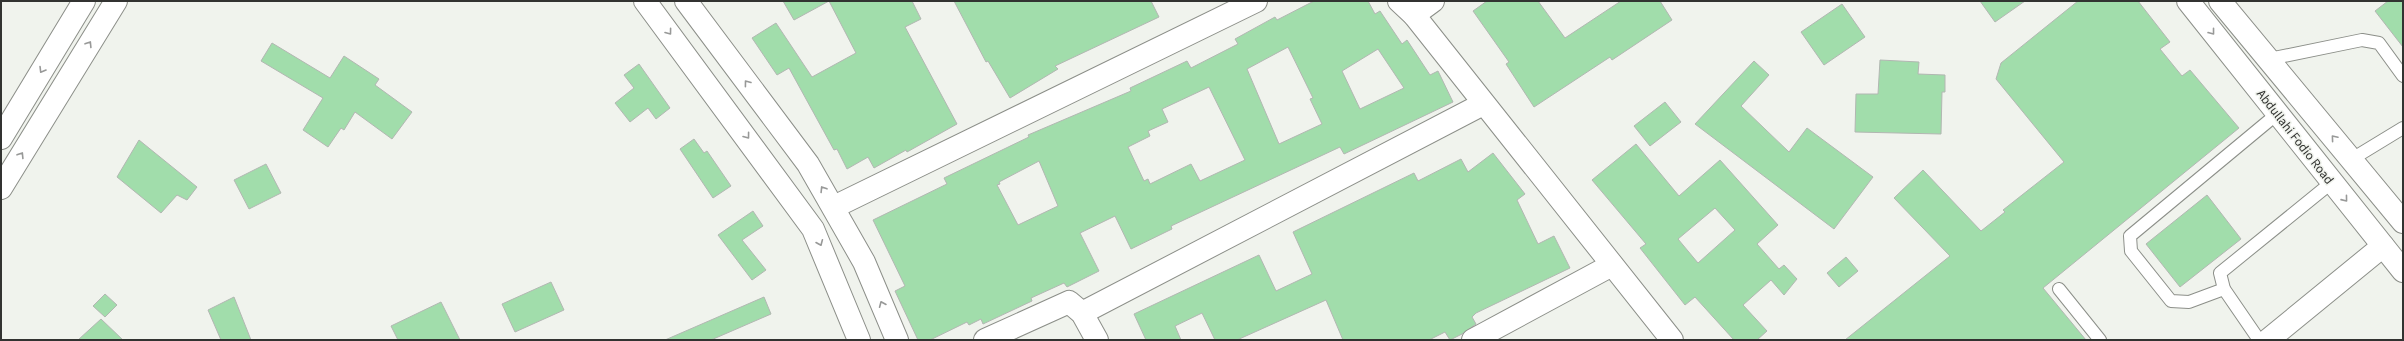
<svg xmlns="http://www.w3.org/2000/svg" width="2404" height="341" font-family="'Source Sans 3',sans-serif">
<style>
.building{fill:#a1ddab;stroke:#b2b7b2;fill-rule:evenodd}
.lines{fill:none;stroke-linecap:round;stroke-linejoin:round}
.service-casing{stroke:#8c8f89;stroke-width:14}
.minor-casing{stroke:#8c8f89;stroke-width:24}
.secondary-casing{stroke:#8c8f89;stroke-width:24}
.service{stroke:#fff;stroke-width:12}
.minor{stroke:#fff;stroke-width:22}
.secondary{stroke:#fff;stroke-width:22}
.oneway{stroke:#989998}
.labels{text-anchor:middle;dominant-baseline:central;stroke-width:3;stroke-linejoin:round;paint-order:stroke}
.street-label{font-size:13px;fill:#323331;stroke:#f0f3ed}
</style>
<rect width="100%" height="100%" fill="#f0f3ed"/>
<g class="building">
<path d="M 783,1 L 829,1 L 794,20 Z"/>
<path d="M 829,1 L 912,1 L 921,19 L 905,27 L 957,124 L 907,152 L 906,150 L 874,168 L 868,157 L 847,169 L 837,149 L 834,150 L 789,68 L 777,75 L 752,38 L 776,23 L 812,77 L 856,53 Z"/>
<path d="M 954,1 L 1151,1 L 1159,17 L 1055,66 L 1058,69 L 1010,98 L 988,61 L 986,62 Z"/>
<path d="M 1314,1 L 1368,1 L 1375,14 L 1380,11 L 1402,44 L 1407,40 L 1430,75 L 1438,71 L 1453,102 L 1344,154 L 1340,147 L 1171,226 L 1172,229 L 1131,249 L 1115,216 L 1080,233 L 1099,271 L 1067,287 L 1064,283 L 1031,298 L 1032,301 L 983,324 L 981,319 L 969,325 L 967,322 L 930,340 L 918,340 L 895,291 L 905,286 L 873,220 L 947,184 L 944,178 L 1029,137 L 1028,135 L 1131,91 L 1130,88 L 1187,61 L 1191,68 L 1238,44 L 1235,39 L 1275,17 L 1277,20 ZM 1288,47 L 1313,98 L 1310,99 L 1322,124 L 1279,144 L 1247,69 ZM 1378,49 L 1404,88 L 1360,109 L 1342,71 ZM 1209,87 L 1245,160 L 1200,181 L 1191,164 L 1150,184 L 1148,179 L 1144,181 L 1128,147 L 1150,136 L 1148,131 L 1168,122 L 1162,109 ZM 1039,161 L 1058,206 L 1018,225 L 997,185 L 1000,184 L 999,182 Z"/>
<path d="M 1487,1 L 1538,1 L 1565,38 L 1621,1 L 1660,1 L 1672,20 L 1612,60 L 1610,57 L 1534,107 L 1506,64 L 1509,62 L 1473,11 Z"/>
<path d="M 1980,1 L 2025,1 L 1995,22 Z"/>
<path d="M 2078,1 L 2138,1 L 2170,42 L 2160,49 L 2182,76 L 2190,70 L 2239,128 L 2043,288 L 2086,340 L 1845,340 L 1950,256 L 1894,198 L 1923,170 L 1981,231 L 2005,212 L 2003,210 L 2064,162 L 1996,79 L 2001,63 Z"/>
<path d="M 2388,1 L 2403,1 L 2403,47 L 2375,11 Z"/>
<path d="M 1842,4 L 1865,37 L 1824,65 L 1801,32 Z"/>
<path d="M 272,43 L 330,78 L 344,56 L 379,79 L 375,85 L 412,112 L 392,139 L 355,112 L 344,130 L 341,128 L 328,147 L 303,130 L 323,98 L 261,61 Z"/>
<path d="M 1880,60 L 1919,62 L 1918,74 L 1945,75 L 1945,92 L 1942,92 L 1941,134 L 1855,132 L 1856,94 L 1878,94 Z"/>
<path d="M 1754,61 L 1769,75 L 1741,106 L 1789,152 L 1807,128 L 1873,177 L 1834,229 L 1695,124 Z"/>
<path d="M 639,64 L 670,108 L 656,119 L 648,108 L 630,122 L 615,103 L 634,88 L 624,75 Z"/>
<path d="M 1665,102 L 1681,122 L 1650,146 L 1634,126 Z"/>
<path d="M 694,139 L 704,153 L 707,151 L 731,186 L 713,198 L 680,149 Z"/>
<path d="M 139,140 L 197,187 L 187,200 L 177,195 L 161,213 L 117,177 Z"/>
<path d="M 1636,144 L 1679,196 L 1720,160 L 1778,225 L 1757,244 L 1779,269 L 1784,265 L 1797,279 L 1784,295 L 1771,280 L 1743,305 L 1767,331 L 1757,340 L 1734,340 L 1695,297 L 1685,305 L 1640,248 L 1646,244 L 1592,180 ZM 1715,208 L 1735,230 L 1698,263 L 1678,239 Z"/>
<path d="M 1493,153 L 1525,194 L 1517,200 L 1538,244 L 1554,236 L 1570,268 L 1476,313 L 1472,317 L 1476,324 L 1462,334 L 1450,340 L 1445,332 L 1429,340 L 1343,340 L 1326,300 L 1237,340 L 1215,340 L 1202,313 L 1175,326 L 1181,340 L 1146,340 L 1134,314 L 1259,255 L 1276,291 L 1312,274 L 1293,232 L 1414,173 L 1418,181 L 1461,159 L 1468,172 Z"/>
<path d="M 266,164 L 281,193 L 249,209 L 234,180 Z"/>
<path d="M 2207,195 L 2241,239 L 2180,287 L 2146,244 Z"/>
<path d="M 753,211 L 763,226 L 742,240 L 766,270 L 752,280 L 718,235 Z"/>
<path d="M 1846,257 L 1858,271 L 1839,287 L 1827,273 Z"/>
<path d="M 551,282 L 564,310 L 515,332 L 502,304 Z"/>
<path d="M 105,294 L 117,305 L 105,317 L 93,306 Z"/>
<path d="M 234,297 L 251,340 L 221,340 L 208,310 Z"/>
<path d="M 764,297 L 771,314 L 711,340 L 665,340 Z"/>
<path d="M 441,302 L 460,340 L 398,340 L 391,326 Z"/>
<path d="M 101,319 L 123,340 L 78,340 Z"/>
</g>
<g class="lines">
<g class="service-casing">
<g id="service">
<path d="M 2269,59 L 2362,40 L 2379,43 L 2403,76"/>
<path d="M 2352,159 L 2403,128"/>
<path d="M 2059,289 L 2100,340"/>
<path d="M 2224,289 L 2189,302 L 2171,301 L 2131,251 L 2130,236 L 2277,114"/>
<path d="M 2259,340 L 2224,289 L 2220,273 L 2331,183"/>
</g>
</g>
<g class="minor-casing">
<g id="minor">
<path d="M 645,1 L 813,229 L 859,340"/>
<path d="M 686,1 L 808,164 L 864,262 L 897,340"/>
<path d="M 1399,1 L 1414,15 L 1672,340"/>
<path d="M 1414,15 L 1433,1"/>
<path d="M 834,207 L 1256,1"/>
<path d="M 1082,313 L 1483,104"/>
<path d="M 985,340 L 1069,302 L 1082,313 L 1097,340"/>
<path d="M 1473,340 L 1612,265"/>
<path d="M 2268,340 L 2383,246"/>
</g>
</g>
<g class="secondary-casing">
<g id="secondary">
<path d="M 2188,1 L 2403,271"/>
<path d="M 2220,1 L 2403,222"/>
<path d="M 1,138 L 84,1"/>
<path d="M 1,188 L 116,1"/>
</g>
</g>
<use href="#service" class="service"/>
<use href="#minor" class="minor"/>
<use href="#secondary" class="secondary"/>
</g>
<defs><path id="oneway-chevron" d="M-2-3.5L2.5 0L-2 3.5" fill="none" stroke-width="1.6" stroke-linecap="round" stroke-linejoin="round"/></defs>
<g class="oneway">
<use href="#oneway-chevron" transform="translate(669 32) rotate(53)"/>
<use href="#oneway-chevron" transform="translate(2212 32) rotate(52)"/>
<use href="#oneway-chevron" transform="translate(89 44) rotate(-58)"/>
<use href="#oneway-chevron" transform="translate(42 70) rotate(121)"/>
<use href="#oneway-chevron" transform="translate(747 83) rotate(-127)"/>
<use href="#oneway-chevron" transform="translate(747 136) rotate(53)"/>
<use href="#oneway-chevron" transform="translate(2334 138) rotate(-130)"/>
<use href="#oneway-chevron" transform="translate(21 155) rotate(-58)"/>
<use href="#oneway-chevron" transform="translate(823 189) rotate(-122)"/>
<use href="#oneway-chevron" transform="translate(2345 199) rotate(51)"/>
<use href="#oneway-chevron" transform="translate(820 243) rotate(67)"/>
<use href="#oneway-chevron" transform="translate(882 304) rotate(-113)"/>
</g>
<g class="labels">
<g class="street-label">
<text transform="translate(2295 137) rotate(52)">Abdullahi Fodio Road</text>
</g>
</g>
<rect width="2404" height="341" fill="none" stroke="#323331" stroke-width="4"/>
</svg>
